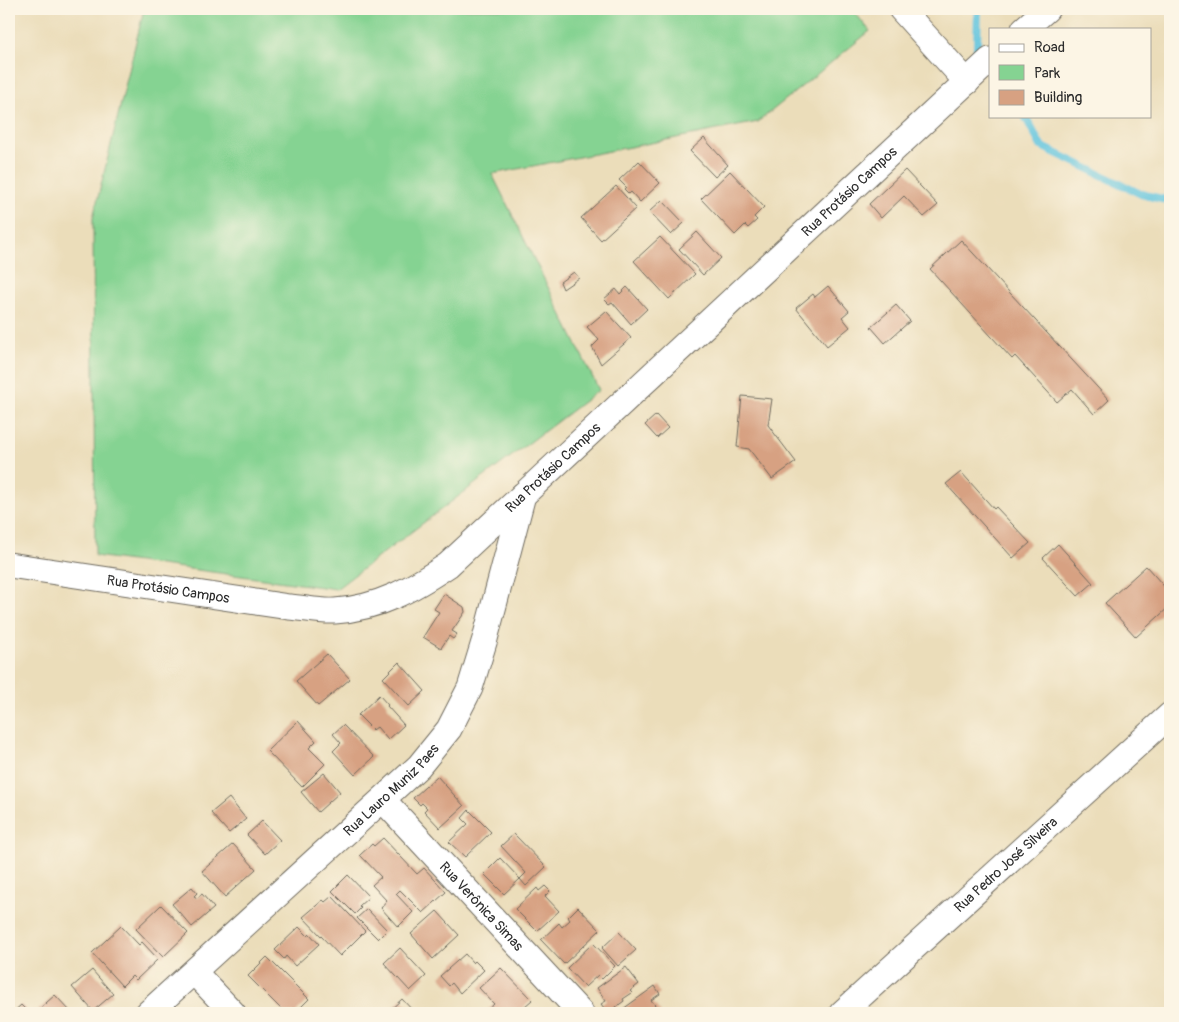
<svg xmlns="http://www.w3.org/2000/svg" width="1179" height="1022" font-family="Pangolin,sans-serif">
<style>
.green{fill:#85d392;stroke:#587f5e}
.lines{fill:none;stroke-linecap:round;stroke-linejoin:round}
.stream{stroke:#60c4de;stroke-width:8}
.building{fill:#d7a182}
.minor-casing{stroke:#6e695d;stroke-width:27}
.minor{stroke:#fff;stroke-width:25}
.labels{text-anchor:middle;dominant-baseline:central;stroke-width:4;stroke-linejoin:round;paint-order:stroke}
.street-label{font-size:14px;fill:#2b2b2b;stroke:#fcf5e5}
</style>
<rect width="100%" height="100%" fill="#fcf5e5"/>
<filter id="ink" filterUnits="userSpaceOnUse"><feTurbulence type="fractalNoise" baseFrequency=".02" numOctaves="2"/><feDisplacementMap in="SourceGraphic" scale="10" xChannelSelector="R" yChannelSelector="G"/><feConvolveMatrix kernelMatrix="1 2 1 2 8 2 1 2 1" color-interpolation-filters="sRGB"/></filter>
<filter id="wash" filterUnits="userSpaceOnUse"><feTurbulence type="fractalNoise" baseFrequency=".0096" numOctaves="4" result="noise"/><feDisplacementMap in="SourceGraphic" scale="20" xChannelSelector="R" yChannelSelector="G"/><feGaussianBlur stdDeviation="1.12" result="paint"/><feColorMatrix in="noise" values="0 0 0 0 0 0 0 0 0 0 0 0 0 0 0 0 0 1.4 0 .05"/><feComposite in="paint" operator="in"/></filter>
<g filter="url(#wash)">
<rect width="100%" height="100%" fill="#ebddba"/>
<path class="green" d="M 144,9 L 852,9 L 870,31 L 758,122 L 492,174 L 599,390 L 336,589 L 95,556 L 93,218 Z"/>
<g class="lines">
<g class="stream">
<path d="M 977,47 L 978,9"/>
<path d="M 1025,116 L 1041,146 L 1141,194 L 1170,201"/>
</g>
</g>
<g id="blocks">
<g class="building">
<path d="M 704,138 L 728,165 L 715,177 L 690,151 Z"/>
<path d="M 639,161 L 660,183 L 640,202 L 631,192 L 629,194 L 624,189 L 626,187 L 619,180 Z"/>
<path d="M 905,170 L 938,205 L 924,217 L 904,196 L 881,218 L 869,204 Z"/>
<path d="M 730,171 L 764,207 L 754,217 L 757,220 L 748,228 L 745,225 L 735,235 L 701,199 Z"/>
<path d="M 616,186 L 636,208 L 601,240 L 581,218 Z"/>
<path d="M 662,200 L 684,223 L 671,235 L 649,212 Z"/>
<path d="M 697,232 L 721,258 L 703,275 L 679,249 Z"/>
<path d="M 660,237 L 695,274 L 669,299 L 634,261 Z"/>
<path d="M 961,240 L 1109,400 L 1094,414 L 1072,389 L 1057,402 L 1015,356 L 1012,359 L 930,269 Z"/>
<path d="M 574,272 L 579,278 L 563,289 L 560,282 Z"/>
<path d="M 828,286 L 849,311 L 842,317 L 850,327 L 827,346 L 796,308 L 813,294 L 815,297 Z"/>
<path d="M 627,287 L 647,309 L 631,324 L 612,302 L 609,304 L 604,299 L 616,289 L 620,294 Z"/>
<path d="M 896,305 L 910,321 L 885,343 L 871,327 Z"/>
<path d="M 606,311 L 631,338 L 601,364 L 592,347 L 599,340 L 587,327 Z"/>
<path d="M 742,396 L 772,399 L 768,425 L 796,462 L 772,479 L 749,449 L 737,447 Z"/>
<path d="M 656,415 L 668,428 L 657,438 L 645,425 Z"/>
<path d="M 961,472 L 994,509 L 996,507 L 1030,543 L 1013,558 L 946,484 Z"/>
<path d="M 1058,544 L 1093,583 L 1078,596 L 1043,558 Z"/>
<path d="M 1146,566 L 1170,593 L 1170,606 L 1136,637 L 1105,603 Z"/>
<path d="M 444,594 L 464,607 L 465,612 L 452,631 L 457,634 L 453,639 L 449,636 L 441,648 L 423,637 L 439,612 L 434,609 Z"/>
<path d="M 327,654 L 350,679 L 318,706 L 296,681 Z"/>
<path d="M 399,662 L 425,691 L 409,706 L 383,678 Z"/>
<path d="M 379,695 L 388,705 L 387,706 L 404,725 L 388,740 L 377,727 L 373,730 L 358,715 Z"/>
<path d="M 298,721 L 316,741 L 309,748 L 325,764 L 302,787 L 267,751 Z"/>
<path d="M 343,725 L 374,757 L 355,775 L 333,751 L 341,743 L 333,734 Z"/>
<path d="M 324,773 L 340,792 L 318,812 L 301,792 Z"/>
<path d="M 437,776 L 464,806 L 440,828 L 424,811 L 427,808 L 422,803 L 420,805 L 413,798 Z"/>
<path d="M 229,798 L 246,819 L 229,833 L 211,813 Z"/>
<path d="M 469,810 L 491,832 L 465,857 L 449,842 L 468,824 L 462,818 Z"/>
<path d="M 262,821 L 280,840 L 265,854 L 247,835 Z"/>
<path d="M 514,834 L 546,867 L 526,886 L 520,879 L 526,873 L 501,846 Z"/>
<path d="M 383,838 L 417,874 L 424,868 L 446,892 L 423,913 L 400,890 L 396,894 L 413,912 L 398,927 L 381,908 L 387,901 L 372,885 L 381,877 L 360,855 L 372,844 L 374,846 Z"/>
<path d="M 233,844 L 256,869 L 225,897 L 202,871 Z"/>
<path d="M 500,858 L 520,879 L 504,894 L 484,874 Z"/>
<path d="M 348,875 L 369,897 L 359,906 L 361,908 L 355,914 L 332,891 Z"/>
<path d="M 545,886 L 550,891 L 545,896 L 559,911 L 537,931 L 515,909 L 537,888 L 539,891 Z"/>
<path d="M 192,887 L 197,893 L 194,896 L 197,898 L 202,894 L 214,908 L 192,927 L 172,904 Z"/>
<path d="M 332,896 L 365,931 L 340,956 L 303,917 L 323,900 L 325,902 Z"/>
<path d="M 161,905 L 188,933 L 163,957 L 136,929 Z"/>
<path d="M 578,907 L 600,930 L 564,964 L 541,940 L 559,923 L 562,927 L 570,920 L 568,917 Z"/>
<path d="M 367,909 L 387,930 L 378,939 L 357,918 Z"/>
<path d="M 437,911 L 459,935 L 433,959 L 411,934 Z"/>
<path d="M 121,926 L 139,945 L 142,942 L 158,959 L 136,980 L 132,976 L 122,986 L 92,953 Z"/>
<path d="M 299,927 L 308,936 L 310,934 L 319,944 L 295,966 L 286,956 L 284,959 L 275,950 Z"/>
<path d="M 619,932 L 636,950 L 618,966 L 602,948 Z"/>
<path d="M 593,943 L 615,966 L 602,979 L 598,975 L 585,987 L 567,968 Z"/>
<path d="M 400,948 L 426,976 L 410,991 L 384,963 Z"/>
<path d="M 465,954 L 473,963 L 475,961 L 484,970 L 460,993 L 452,983 L 449,986 L 440,976 Z"/>
<path d="M 267,957 L 309,999 L 295,1013 L 285,1013 L 248,976 Z"/>
<path d="M 626,967 L 639,984 L 630,991 L 632,993 L 623,999 L 624,1001 L 608,1013 L 601,1004 L 606,1001 L 597,988 Z"/>
<path d="M 501,968 L 532,1000 L 517,1013 L 484,1013 L 494,1004 L 479,988 Z"/>
<path d="M 92,970 L 113,994 L 93,1011 L 72,987 Z"/>
<path d="M 655,986 L 660,994 L 651,1000 L 661,1013 L 626,1013 L 623,1009 Z"/>
<path d="M 55,995 L 72,1013 L 41,1013 L 38,1010 Z"/>
<path d="M 402,999 L 415,1013 L 389,1013 L 388,1012 Z"/>
<path d="M 21,1005 L 29,1013 L 12,1013 Z"/>
</g>
</g>
</g>
<g filter="url(#ink)">
<use href="#blocks" fill-opacity="0" stroke="#6e695d" stroke-width="1"/>
<g class="lines">
<g class="minor-casing">
<g id="minor">
<path d="M 901,9 L 967,82"/>
<path d="M 1024,29 L 1047,9"/>
<path id="s1" d="M 9,565 L 289,607 C 304,608 320,612 335,611 C 379,608 412,589 448,565 L 990,60"/>
<path id="s2" d="M 383,800 L 581,1013"/>
<path d="M 194,972 L 233,1013"/>
<path id="s3" d="M 148,1013 L 419,766 L 449,729 L 470,688 L 485,639 L 523,495"/>
<path id="s4" d="M 842,1013 L 1170,715"/>
</g>
</g>
<use href="#minor" class="minor"/>
</g>
</g>
<g class="labels">
<g class="street-label">
<text stroke="none"><textPath href="#s1" startOffset="1001">Rua Protásio Campos</textPath></text>
<text stroke="none"><textPath href="#s1" startOffset="596">Rua Protásio Campos</textPath></text>
<text stroke="none"><textPath href="#s1" startOffset="161">Rua Protásio Campos</textPath></text>
<text stroke="none"><textPath href="#s3" startOffset="330">Rua Lauro Muniz Paes</textPath></text>
<text stroke="none"><textPath href="#s4" startOffset="221">Rua Pedro José Silveira</textPath></text>
<text stroke="none"><textPath href="#s2" startOffset="145">Rua Verônica Simas</textPath></text>
</g>
</g>
<rect width="1179" height="1022" fill="none" stroke="#fcf5e5" stroke-width="30"/>
<rect x="989" y="28" width="162" height="90" fill="#fcf5e5" stroke="#a8a49b"/>
<rect x="999" y="44" width="25" height="8" fill="#ffffff" stroke="#a8a49b"/>
<text x="1034" y="52" font-size="15" fill="#2b2b2b">Road</text>
<rect x="999" y="65" width="25" height="15" fill="#85d392" stroke="#a8a49b"/>
<text x="1034" y="78" font-size="15" fill="#2b2b2b">Park</text>
<rect x="999" y="90" width="25" height="15" fill="#d7a182" stroke="#a8a49b"/>
<text x="1034" y="102" font-size="15" fill="#2b2b2b">Building</text>
</svg>
